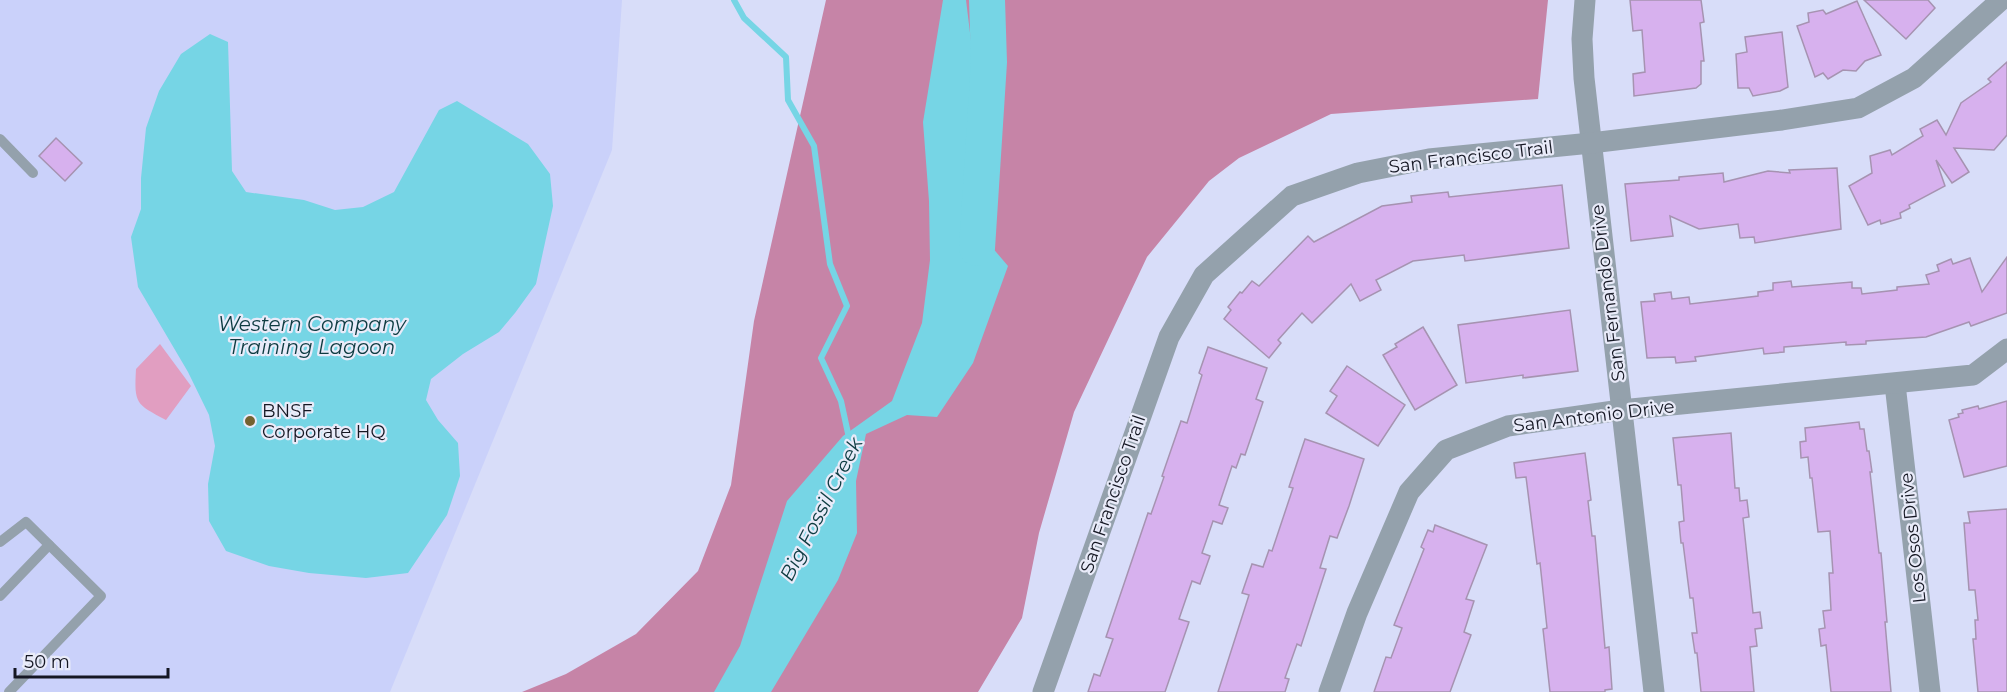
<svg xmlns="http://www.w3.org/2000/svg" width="2007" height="692" font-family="Montserrat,sans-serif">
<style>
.built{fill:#cad1fa}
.green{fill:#e19ec1}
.forest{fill:#c684a7}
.water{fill:#76d5e5}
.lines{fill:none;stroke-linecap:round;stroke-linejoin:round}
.stream{stroke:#76d5e5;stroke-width:6}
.river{stroke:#76d5e5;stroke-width:36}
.building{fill:#d7b1ee;stroke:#a693b1;stroke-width:1.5}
.lane{stroke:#94a1ac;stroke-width:10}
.street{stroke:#94a1ac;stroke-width:21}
.poi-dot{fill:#746230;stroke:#e9ebf9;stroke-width:2}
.labels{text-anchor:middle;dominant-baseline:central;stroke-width:4.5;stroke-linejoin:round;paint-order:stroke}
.street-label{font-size:18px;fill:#151723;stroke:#e9ebf9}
.poi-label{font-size:18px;fill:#151723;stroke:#e9ebf9;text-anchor:start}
.water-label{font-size:20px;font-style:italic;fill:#0d3b41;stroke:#e9ebf9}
</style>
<rect width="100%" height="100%" fill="#d8ddf9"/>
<path class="built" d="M 0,0 L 622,0 L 612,150 L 390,692 L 0,692 Z"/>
<path class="green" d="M 160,344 L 191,386 L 166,420 C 136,404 134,404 136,369 Z"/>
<path class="forest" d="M 826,0 L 1548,0 L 1538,99 L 1331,114 L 1239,158 L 1209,181 L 1147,257 L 1074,412 L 1039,533 L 1022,618 L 978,692 L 522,692 L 566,674 L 636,634 L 698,571 L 731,485 L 754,321 Z"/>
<g class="water">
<path d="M 943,0 L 966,0 L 979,106 L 973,139 L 985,239 L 1008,266 L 973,363 L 937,417 L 907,415 L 866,434 L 856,481 L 857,533 L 838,580 L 771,692 L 714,692 L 740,646 L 787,501 L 843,436 L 892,401 L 922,323 L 930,260 L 929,201 L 923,122 Z"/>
<path d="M 210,34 L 228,42 L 232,171 L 246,192 L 304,200 L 335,210 L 363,207 L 394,192 L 439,110 L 457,101 L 528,144 L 550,174 L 553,206 L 536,284 L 515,313 L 499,332 L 463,354 L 431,379 L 426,400 L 438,420 L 458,443 L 460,476 L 447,515 L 408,573 L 366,578 L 309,573 L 269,566 L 226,551 L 209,521 L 208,484 L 215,446 L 209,415 L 188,372 L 138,287 L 131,237 L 141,209 L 141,178 L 146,128 L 159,91 L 181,54 Z"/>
</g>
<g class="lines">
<path class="stream" d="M 734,0 L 744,18 L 786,57 L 788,100 L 814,146 L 830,264 L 847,306 L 821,358 L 841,401 L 849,438"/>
<path class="river" d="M 977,248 L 989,62 L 987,0"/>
</g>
<g class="building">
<path d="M 1630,0 L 1701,0 L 1704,22 L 1700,23 L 1704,61 L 1701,61 L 1701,84 L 1696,88 L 1634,96 L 1633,74 L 1645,72 L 1642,30 L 1633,31 Z"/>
<path d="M 1864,0 L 1928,0 L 1935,8 L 1906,39 Z"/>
<path d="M 1857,1 L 1881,55 L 1865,61 L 1856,71 L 1843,70 L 1828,79 L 1823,73 L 1815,77 L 1797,26 L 1809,22 L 1808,13 L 1823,10 L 1826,14 Z"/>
<path d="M 1782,32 L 1788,87 L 1780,91 L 1753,96 L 1749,88 L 1738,88 L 1736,54 L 1747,52 L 1745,37 Z"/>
<path d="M 2007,62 L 2007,135 L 1994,150 L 1954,148 L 1969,172 L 1952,183 L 1936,160 L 1945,186 L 1909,205 L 1910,208 L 1900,213 L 1901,218 L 1881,224 L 1880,220 L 1868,225 L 1849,186 L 1872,173 L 1870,156 L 1890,150 L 1892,155 L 1923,136 L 1920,129 L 1937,120 L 1946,135 L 1961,103 L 1991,82 L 1988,79 Z"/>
<path d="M 56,138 L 82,163 L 65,181 L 39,156 Z"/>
<path d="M 1837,168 L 1841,229 L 1755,243 L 1754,237 L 1740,238 L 1738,224 L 1699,229 L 1670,216 L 1673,236 L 1631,241 L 1625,184 L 1679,180 L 1679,177 L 1723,173 L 1724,182 L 1768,171 L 1790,173 L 1789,170 Z"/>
<path d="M 1562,185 L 1569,248 L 1465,261 L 1464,255 L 1413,261 L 1376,280 L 1381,290 L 1360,301 L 1351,284 L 1312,323 L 1302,313 L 1278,340 L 1281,343 L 1269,358 L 1224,319 L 1231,310 L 1228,307 L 1240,292 L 1242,293 L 1252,281 L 1259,286 L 1308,236 L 1314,242 L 1382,206 L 1412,202 L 1411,196 L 1448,192 L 1449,197 Z"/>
<path d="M 2007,257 L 2007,313 L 1971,326 L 1969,322 L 1926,337 L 1866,341 L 1866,344 L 1846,345 L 1846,342 L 1784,347 L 1784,352 L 1764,354 L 1763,348 L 1695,357 L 1696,361 L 1676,363 L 1675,357 L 1647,358 L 1641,302 L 1655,301 L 1654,294 L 1671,292 L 1672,299 L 1689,297 L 1690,304 L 1758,296 L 1758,292 L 1773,290 L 1773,283 L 1791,281 L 1792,287 L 1852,282 L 1852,288 L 1861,288 L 1862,294 L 1897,290 L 1897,287 L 1929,284 L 1926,275 L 1939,271 L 1937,265 L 1951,259 L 1953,264 L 1970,258 L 1982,292 Z"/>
<path d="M 1570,310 L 1578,371 L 1523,378 L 1523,375 L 1466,383 L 1458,325 Z"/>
<path d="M 1423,327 L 1457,385 L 1415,410 L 1383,355 L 1397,347 L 1395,344 Z"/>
<path d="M 1208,347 L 1267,368 L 1256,399 L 1263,402 L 1245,455 L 1241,454 L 1236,468 L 1232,466 L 1219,505 L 1228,508 L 1222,524 L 1213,521 L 1202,553 L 1210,556 L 1200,584 L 1192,581 L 1179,619 L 1189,622 L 1165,692 L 1088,692 L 1094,674 L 1100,676 L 1113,639 L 1106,637 L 1148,513 L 1151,514 L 1164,477 L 1162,476 L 1181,421 L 1187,423 L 1202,375 L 1199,373 Z"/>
<path d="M 1347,366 L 1405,405 L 1378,446 L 1326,413 L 1337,396 L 1330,391 Z"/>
<path d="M 2007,401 L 2007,466 L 1964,477 L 1949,420 L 1959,417 L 1958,414 L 1963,413 L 1962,410 L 1978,406 L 1979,409 Z"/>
<path d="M 1859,422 L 1860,429 L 1864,429 L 1867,451 L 1869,451 L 1872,472 L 1870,472 L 1879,553 L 1881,553 L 1887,622 L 1885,622 L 1891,692 L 1831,692 L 1826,645 L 1821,646 L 1819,629 L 1825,628 L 1823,611 L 1831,610 L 1829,573 L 1833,573 L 1830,531 L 1818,532 L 1812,478 L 1810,478 L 1808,457 L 1801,458 L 1800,442 L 1806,441 L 1805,428 Z"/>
<path d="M 1731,433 L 1735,488 L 1739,488 L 1740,501 L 1747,500 L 1749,517 L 1743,518 L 1753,613 L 1760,612 L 1762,628 L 1755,629 L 1757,646 L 1750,647 L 1754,692 L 1701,692 L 1697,653 L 1695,653 L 1692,633 L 1697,633 L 1693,598 L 1690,598 L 1683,543 L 1681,543 L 1679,522 L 1684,521 L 1681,485 L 1678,485 L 1673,438 Z"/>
<path d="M 1305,439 L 1364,459 L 1349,506 L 1337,538 L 1330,536 L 1320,568 L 1326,569 L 1301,646 L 1297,644 L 1285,678 L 1289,679 L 1285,692 L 1218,692 L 1249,595 L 1242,593 L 1252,564 L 1263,567 L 1269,550 L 1272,551 L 1293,488 L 1289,487 Z"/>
<path d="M 1585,453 L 1591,500 L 1588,501 L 1592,536 L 1595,536 L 1605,648 L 1609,647 L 1612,689 L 1605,690 L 1605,692 L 1550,692 L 1543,629 L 1547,628 L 1540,563 L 1537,564 L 1526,477 L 1516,478 L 1514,463 Z"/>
<path d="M 2007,509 L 2007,692 L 1978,692 L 1973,639 L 1976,639 L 1975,620 L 1978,620 L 1975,590 L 1969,590 L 1964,523 L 1970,523 L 1968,512 Z"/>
<path d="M 1435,525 L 1487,545 L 1466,599 L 1474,601 L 1464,632 L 1471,635 L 1450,692 L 1374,692 L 1386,657 L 1391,658 L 1402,628 L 1394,625 L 1424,549 L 1421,547 L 1428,530 L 1433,532 Z"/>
</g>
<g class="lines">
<g class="lane">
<path d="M 0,139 L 33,173"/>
<path d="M 0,542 L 26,522 L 101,596 L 9,692"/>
<path d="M 0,596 L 49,545"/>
</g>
<g class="street">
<path d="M 1585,0 L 1582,39 L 1584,78 L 1654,692"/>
<path d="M 1895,384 L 1930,692"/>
<path d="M 1043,692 L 1169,337 L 1204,275 L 1292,196 L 1358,173 L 1429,159 L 1591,143 L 1782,120 L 1858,108 L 1914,78 L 2001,0"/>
<path d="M 1329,692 L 1357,613 L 1409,492 L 1446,450 L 1508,426 L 1621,410 L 1973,375 L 2007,349"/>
</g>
</g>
<circle class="poi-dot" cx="250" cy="421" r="6"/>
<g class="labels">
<g class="street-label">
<text transform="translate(1471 157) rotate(-7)">San Francisco Trail</text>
<text transform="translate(1608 293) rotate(-97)">San Fernando Drive</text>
<text transform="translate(1594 416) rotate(-7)">San Antonio Drive</text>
<text transform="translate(1113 494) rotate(-71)">San Francisco Trail</text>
<text transform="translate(1913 538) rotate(-96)">Los Osos Drive</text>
</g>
<g class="poi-label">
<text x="262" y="411">BNSF<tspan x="262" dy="21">Corporate HQ</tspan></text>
</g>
<g class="water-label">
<text x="312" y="324">Western Company<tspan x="312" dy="23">Training Lagoon</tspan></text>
<text transform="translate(821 509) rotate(-63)">Big Fossil Creek</text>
</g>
</g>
<path d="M15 668v9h153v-9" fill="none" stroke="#151723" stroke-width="3"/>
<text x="24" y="668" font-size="18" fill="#151723" stroke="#e9ebf9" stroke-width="4.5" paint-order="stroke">50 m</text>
</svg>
